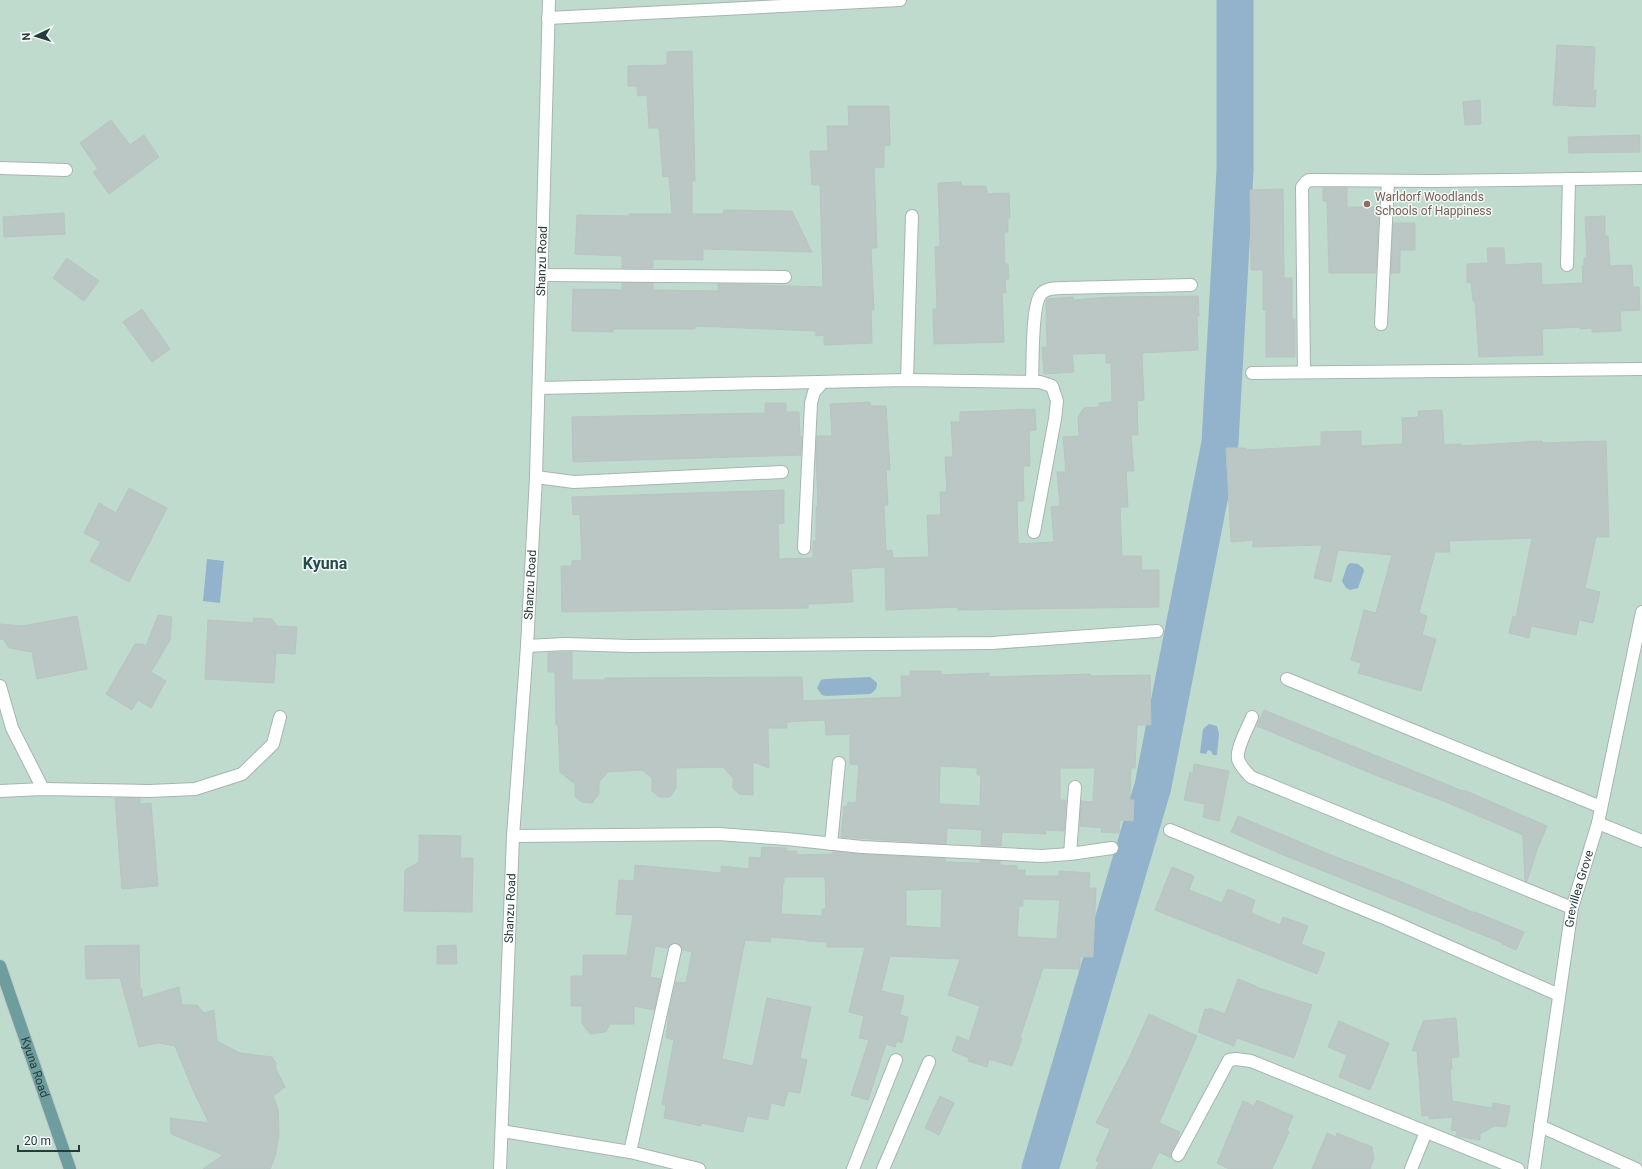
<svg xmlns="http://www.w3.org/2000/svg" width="1642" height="1169" font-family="Roboto,sans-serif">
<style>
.green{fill:#bfdbce}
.water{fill:#92b3cb}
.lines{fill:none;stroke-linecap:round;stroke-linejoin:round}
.river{stroke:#92b3cb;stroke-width:37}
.building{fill:#bac7c4;stroke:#b7c5c3;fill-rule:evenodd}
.minor-casing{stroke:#a7b4b3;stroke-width:14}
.major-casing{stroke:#c2c8c8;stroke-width:14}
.minor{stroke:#fff;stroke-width:12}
.major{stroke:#6d9d9d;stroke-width:12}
.education-dot{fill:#8d6e63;stroke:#f4f9f8;stroke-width:1.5}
.labels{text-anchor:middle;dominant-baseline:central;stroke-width:3;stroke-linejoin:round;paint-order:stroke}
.education-label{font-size:12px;fill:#785e54;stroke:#f4f9f8;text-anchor:start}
.street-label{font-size:12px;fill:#253c3c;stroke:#f4f9f8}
.district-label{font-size:16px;font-weight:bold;fill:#234b4c;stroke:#f4f9f8}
</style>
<rect width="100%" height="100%" fill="#e4eceb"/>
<rect class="green" x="0" y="0" width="1642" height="1169"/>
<g class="water">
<path d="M 207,559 L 224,561 L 220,603 L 203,601 Z"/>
<path d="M 1350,563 L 1358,564 L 1363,568 L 1364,571 L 1358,588 L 1350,590 L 1346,588 L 1342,581 L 1347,566 Z"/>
<path d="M 870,677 L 877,683 C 877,689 875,691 870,694 L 826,696 L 822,695 L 817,688 L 821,680 L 825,679 Z"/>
<path d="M 1209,724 L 1217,726 L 1219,734 L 1217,755 L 1213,755 L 1211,751 L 1208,750 L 1206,754 L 1200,753 L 1203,729 Z"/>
</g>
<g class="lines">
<path class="river" d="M 1040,1169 L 1153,786 L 1220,443 L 1235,171 L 1235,0"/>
</g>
<g class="building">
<path d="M 1557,45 L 1595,47 L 1593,90 L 1596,90 L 1595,107 L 1553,105 Z"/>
<path d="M 692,51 L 695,181 L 692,181 L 692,214 L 723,214 L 724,210 L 792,211 L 812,252 L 703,249 L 703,260 L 653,259 L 653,268 L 622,268 L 622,256 L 575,254 L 577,215 L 629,216 L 629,214 L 672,214 L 669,176 L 663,177 L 659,128 L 649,128 L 647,95 L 638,96 L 637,86 L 628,86 L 628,66 L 667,65 L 667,52 Z"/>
<path d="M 1480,100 L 1481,124 L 1465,125 L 1463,102 Z"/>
<path d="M 848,106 L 889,106 L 890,145 L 884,146 L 884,167 L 874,168 L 877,248 L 871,248 L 874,310 L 871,310 L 872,343 L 824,345 L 824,335 L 816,336 L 816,331 L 695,326 L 695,329 L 613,329 L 613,332 L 572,331 L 573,289 L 622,290 L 622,283 L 653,283 L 653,290 L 718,291 L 718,284 L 823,287 L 820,185 L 812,185 L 810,151 L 828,151 L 827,126 L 849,126 Z"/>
<path d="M 111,120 L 130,145 L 144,135 L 159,157 L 109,194 L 93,172 L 98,169 L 80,143 Z"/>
<path d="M 1640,135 L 1640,152 L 1569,153 L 1568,137 Z"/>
<path d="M 961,182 L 962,186 L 986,186 L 987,194 L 1009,193 L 1010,218 L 1008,218 L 1008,232 L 1004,232 L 1005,264 L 1008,264 L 1009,279 L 1005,279 L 1006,293 L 1002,293 L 1004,342 L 934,344 L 933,309 L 937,309 L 935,247 L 940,246 L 938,183 Z"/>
<path d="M 1323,188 L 1347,188 L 1347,207 L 1379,207 L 1376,273 L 1329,273 L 1327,201 L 1323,201 Z"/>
<path d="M 1283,189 L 1284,278 L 1292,278 L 1292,319 L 1295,319 L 1295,357 L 1266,357 L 1266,310 L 1263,310 L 1263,270 L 1251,270 L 1250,190 Z"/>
<path d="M 64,213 L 65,234 L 4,237 L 3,217 Z"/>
<path d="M 1605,216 L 1605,236 L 1608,236 L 1610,266 L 1632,265 L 1633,287 L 1639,287 L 1640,310 L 1620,311 L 1621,331 L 1592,332 L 1592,328 L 1580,329 L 1580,327 L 1542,329 L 1543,355 L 1479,357 L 1475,301 L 1473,301 L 1471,282 L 1467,283 L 1467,264 L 1488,263 L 1487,248 L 1504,248 L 1505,265 L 1541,263 L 1542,285 L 1583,283 L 1582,266 L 1584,266 L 1584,258 L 1587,258 L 1585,217 Z"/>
<path d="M 1393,223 L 1415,223 L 1415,250 L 1400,250 L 1400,273 L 1391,273 Z"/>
<path d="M 67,258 L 99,281 L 84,301 L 53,278 Z"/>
<path d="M 1198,296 L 1199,316 L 1197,316 L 1198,350 L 1142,353 L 1144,400 L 1137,401 L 1138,435 L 1131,435 L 1134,471 L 1126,471 L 1128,507 L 1120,507 L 1122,556 L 1141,556 L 1142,570 L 1159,570 L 1159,607 L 958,610 L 958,607 L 886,610 L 885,567 L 851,569 L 853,602 L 808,604 L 808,608 L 562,612 L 561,566 L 572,566 L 572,561 L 582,560 L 580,514 L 573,515 L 572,497 L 784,490 L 784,523 L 778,524 L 779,559 L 813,558 L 813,541 L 816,541 L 816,506 L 818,506 L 816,454 L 817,436 L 832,436 L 830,404 L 870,402 L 870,406 L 886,406 L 890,470 L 886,470 L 888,505 L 884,505 L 886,551 L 892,550 L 893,558 L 929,557 L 927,515 L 941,515 L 940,492 L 947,492 L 945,457 L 953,457 L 951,422 L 960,422 L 960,412 L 1035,409 L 1036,430 L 1029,431 L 1030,466 L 1023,466 L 1024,501 L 1017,501 L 1018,544 L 1054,542 L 1051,507 L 1060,506 L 1057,472 L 1066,472 L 1063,437 L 1079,436 L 1078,417 L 1084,408 L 1099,407 L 1099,403 L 1112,402 L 1111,363 L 1106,363 L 1106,353 L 1072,354 L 1074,372 L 1044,374 L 1042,347 L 1047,347 L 1046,301 L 1047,299 L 1073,297 L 1073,300 L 1109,297 Z"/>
<path d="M 142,309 L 170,349 L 152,362 L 123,322 Z"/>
<path d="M 765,403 L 786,403 L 786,412 L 799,412 L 800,437 L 802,437 L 801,455 L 573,462 L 572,417 L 765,413 Z"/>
<path d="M 1442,410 L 1444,445 L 1461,444 L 1461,446 L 1542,441 L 1542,443 L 1606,441 L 1609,537 L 1596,537 L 1585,588 L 1600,592 L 1593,623 L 1579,620 L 1576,635 L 1531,626 L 1529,638 L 1509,633 L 1513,616 L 1516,617 L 1532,538 L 1449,541 L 1450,552 L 1435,552 L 1419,613 L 1427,616 L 1422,635 L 1436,639 L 1421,691 L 1358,673 L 1361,663 L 1351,660 L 1364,610 L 1376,613 L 1392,555 L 1338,550 L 1331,582 L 1314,578 L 1322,545 L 1252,547 L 1254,540 L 1231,542 L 1226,448 L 1246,448 L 1246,450 L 1321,446 L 1321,432 L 1361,431 L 1361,446 L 1403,444 L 1402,418 L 1419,417 L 1418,411 Z"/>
<path d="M 129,488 L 167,508 L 129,582 L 90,561 L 101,542 L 84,533 L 99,503 L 116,513 Z"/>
<path d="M 158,615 L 172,617 L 170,640 L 151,672 L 166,681 L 151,708 L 138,700 L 132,710 L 106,694 L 135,644 L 142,644 L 146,646 Z"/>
<path d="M 77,616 L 87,669 L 37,679 L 32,652 L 9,648 L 4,640 L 0,639 L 0,624 L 22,626 Z"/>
<path d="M 254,618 L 272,619 L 277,626 L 297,627 L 295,654 L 276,653 L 274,683 L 205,679 L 208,620 L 253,623 Z"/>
<path d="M 572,652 L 572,680 L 605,680 L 605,678 L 802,677 L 803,701 L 902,697 L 901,676 L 910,676 L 910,671 L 941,671 L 941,675 L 989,673 L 989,677 L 1090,674 L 1091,676 L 1150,675 L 1151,725 L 1137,725 L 1135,768 L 1131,768 L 1130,800 L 1134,800 L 1133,821 L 1120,820 L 1119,833 L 1101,832 L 1102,828 L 1080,826 L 1081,801 L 1093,802 L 1095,768 L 1060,768 L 1060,800 L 1066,800 L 1064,831 L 1046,830 L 1046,834 L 1002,832 L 1001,846 L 981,845 L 982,830 L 947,828 L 946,844 L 841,837 L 844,806 L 847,807 L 848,802 L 856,803 L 859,765 L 850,764 L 850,734 L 826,735 L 825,720 L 787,722 L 787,728 L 768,728 L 769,768 L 753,762 L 753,795 L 739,794 L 733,788 L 733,778 L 723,767 L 676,768 L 676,788 L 670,797 L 659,797 L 652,791 L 652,778 L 642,770 L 608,772 L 599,782 L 599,794 L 592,803 L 582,802 L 575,797 L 575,784 L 560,772 L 558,725 L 556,725 L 555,672 L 548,672 L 548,653 ZM 940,766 L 977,768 L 977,775 L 981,775 L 980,806 L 939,804 Z"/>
<path d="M 1264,710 L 1463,791 L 1464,790 L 1547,826 L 1537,850 L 1527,881 L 1525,881 L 1523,835 L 1446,802 L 1375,775 L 1257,726 Z"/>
<path d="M 1194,764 L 1229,771 L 1219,821 L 1203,817 L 1205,804 L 1184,800 L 1190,772 L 1193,773 Z"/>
<path d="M 115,798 L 140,798 L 140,804 L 151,803 L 158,886 L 122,889 Z"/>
<path d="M 1238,816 L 1331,855 L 1402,882 L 1475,913 L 1475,912 L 1524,932 L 1516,950 L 1502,944 L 1503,943 L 1281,854 L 1231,832 Z"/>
<path d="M 419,835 L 461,836 L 460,858 L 473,858 L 472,912 L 404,911 L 405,870 L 419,862 Z"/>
<path d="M 762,847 L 787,848 L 786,851 L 797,851 L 797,855 L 833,854 L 833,851 L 862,854 L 946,859 L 945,862 L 980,863 L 980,860 L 1000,861 L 1000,865 L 1017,866 L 1017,870 L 1025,870 L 1025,876 L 1059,876 L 1059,871 L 1090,873 L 1089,888 L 1096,888 L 1093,957 L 1080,957 L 1080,969 L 1043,968 L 1020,1038 L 1022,1039 L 1012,1066 L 989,1059 L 987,1067 L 968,1061 L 969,1058 L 952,1051 L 957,1036 L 969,1041 L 980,1006 L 948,995 L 960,959 L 890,956 L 881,991 L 904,996 L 900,1015 L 908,1017 L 902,1043 L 897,1041 L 895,1047 L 886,1044 L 868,1100 L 851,1095 L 869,1040 L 859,1038 L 864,1016 L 849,1012 L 865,947 L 827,947 L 827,942 L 807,941 L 807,940 L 771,937 L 770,942 L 745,940 L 722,1059 L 753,1066 L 767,998 L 811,1007 L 800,1058 L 807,1060 L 800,1093 L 788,1091 L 784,1106 L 771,1103 L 768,1120 L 747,1116 L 743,1132 L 701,1123 L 701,1126 L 664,1118 L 666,1105 L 662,1104 L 674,1040 L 666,1038 L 669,1012 L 676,982 L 686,983 L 692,952 L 682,950 L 680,945 L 676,943 L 672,943 L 668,948 L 655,946 L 650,977 L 661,979 L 654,1010 L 634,1006 L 634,1024 L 610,1024 L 606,1032 L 590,1034 L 582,1023 L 582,1006 L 571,1006 L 571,976 L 583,976 L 583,955 L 627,955 L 633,915 L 616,914 L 619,880 L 634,881 L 635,865 L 721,873 L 721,866 L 749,869 L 749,857 L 761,858 ZM 784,877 L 825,877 L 826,909 L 822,909 L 822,916 L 781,914 L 783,883 L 784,883 ZM 942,889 L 941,928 L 906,926 L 906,890 ZM 1023,899 L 1060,900 L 1057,939 L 1017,937 L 1019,906 L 1023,906 Z"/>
<path d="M 1172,867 L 1194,876 L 1189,890 L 1222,903 L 1228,889 L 1255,900 L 1251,913 L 1280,925 L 1283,917 L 1308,926 L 1301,944 L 1325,953 L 1317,974 L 1155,910 Z"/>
<path d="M 139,945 L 140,989 L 142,989 L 142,998 L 179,987 L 182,1005 L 197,1005 L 204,1013 L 214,1010 L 217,1041 L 240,1053 L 272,1057 L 276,1063 L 276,1069 L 285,1087 L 273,1096 L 278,1109 L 279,1135 L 275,1157 L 270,1169 L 203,1169 L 223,1155 L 171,1134 L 170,1118 L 209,1123 L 193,1090 L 175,1046 L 158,1043 L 139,1047 L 120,978 L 86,979 L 85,946 Z"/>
<path d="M 456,945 L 457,964 L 437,964 L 437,946 Z"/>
<path d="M 1238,979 L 1256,986 L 1256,987 L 1312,1005 L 1294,1058 L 1237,1038 L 1234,1046 L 1198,1032 L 1205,1009 L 1208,1010 L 1209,1008 L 1225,1014 Z"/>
<path d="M 1149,1014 L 1197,1036 L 1159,1123 L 1180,1132 L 1178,1136 L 1179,1137 L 1171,1152 L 1171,1158 L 1159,1152 L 1151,1169 L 1096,1169 L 1099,1162 L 1096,1161 L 1110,1129 L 1096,1123 L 1131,1054 Z"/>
<path d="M 1456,1018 L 1459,1057 L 1451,1058 L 1452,1069 L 1450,1070 L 1452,1101 L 1492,1108 L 1493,1103 L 1510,1106 L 1506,1127 L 1494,1126 L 1480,1134 L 1480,1140 L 1456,1136 L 1457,1131 L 1451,1130 L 1453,1117 L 1429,1119 L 1429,1115 L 1422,1116 L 1417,1051 L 1412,1051 L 1419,1031 L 1420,1031 L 1423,1021 Z"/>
<path d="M 1339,1021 L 1389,1043 L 1370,1090 L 1339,1077 L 1347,1055 L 1328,1047 Z"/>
<path d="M 940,1096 L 954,1103 L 939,1135 L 925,1128 Z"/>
<path d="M 1257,1100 L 1293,1116 L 1287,1130 L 1289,1132 L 1272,1169 L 1229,1169 L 1217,1163 L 1243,1101 L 1254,1106 Z"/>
<path d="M 1327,1133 L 1336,1137 L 1337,1133 L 1372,1147 L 1374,1158 L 1370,1169 L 1312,1169 Z"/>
</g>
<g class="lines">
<g class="minor-casing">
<g id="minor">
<path d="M 548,18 L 900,0"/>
<path d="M 0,168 L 66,170"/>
<path d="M 1567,265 L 1569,179"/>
<path d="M 542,275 L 785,277"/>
<path d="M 1381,324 L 1388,181"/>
<path d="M 1304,372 L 1302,187 L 1306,182 L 1309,180 L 1432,181 L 1642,178"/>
<path d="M 1252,373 L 1642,369"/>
<path d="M 907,380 L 912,216"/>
<path d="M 1032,381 C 1033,365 1031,302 1042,293 C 1047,288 1056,288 1063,288 L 1191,285"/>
<path d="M 539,388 L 907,380 L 1040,382 L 1052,386 L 1057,401 L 1055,419 L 1034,532"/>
<path d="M 536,477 L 574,482 L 782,472"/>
<path d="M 804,548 L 811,403 L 814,392 L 823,382"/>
<path d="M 527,646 L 565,644 L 630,646 L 992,643 L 1157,631"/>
<path d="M 1287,679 L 1601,807"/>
<path d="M 0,686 L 12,728 L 43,789"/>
<path d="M 1252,717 C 1248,728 1236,748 1238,759 C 1240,766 1246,772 1251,777 L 1572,908"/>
<path d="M 0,791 L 43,789 L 150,791 L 195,789 L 242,774 L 273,744 L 280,717"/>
<path d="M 1598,823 L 1642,841"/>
<path d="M 1170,830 L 1389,920 L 1559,995"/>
<path d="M 513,836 L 718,834 L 787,839 L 862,847 L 1042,856 L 1070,854 L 1112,848"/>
<path d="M 831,844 L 839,763"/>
<path d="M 1070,854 L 1075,787"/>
<path d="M 1540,1126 L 1636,1169"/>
<path d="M 502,1131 L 630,1152 L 699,1169"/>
<path d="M 630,1152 L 675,950"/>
<path d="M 1178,1155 L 1229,1060 L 1236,1059 L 1251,1061 L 1518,1169"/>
<path id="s1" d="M 500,1169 L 513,836 L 527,646 L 536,477 L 549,0"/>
<path d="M 853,1169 L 896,1060"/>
<path d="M 883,1169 L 929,1062"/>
<path d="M 1411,1169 L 1426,1132"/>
<path id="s2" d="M 1534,1169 L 1572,908 L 1598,823 L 1642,612"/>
</g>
</g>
<g class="major-casing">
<g id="major">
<path id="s3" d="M 0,966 L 70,1169"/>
</g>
</g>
<use href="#minor" class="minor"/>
<use href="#major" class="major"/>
</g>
<circle class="education-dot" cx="1367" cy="204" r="4"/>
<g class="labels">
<g class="education-label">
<text x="1375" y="197">Warldorf Woodlands<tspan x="1375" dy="14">Schools of Happiness</tspan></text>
</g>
<g class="street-label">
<text stroke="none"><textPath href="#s1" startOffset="909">Shanzu Road</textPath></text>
<text stroke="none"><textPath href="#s1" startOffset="585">Shanzu Road</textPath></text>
<text stroke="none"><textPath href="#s2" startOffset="284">Grevillea Grove</textPath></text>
<text stroke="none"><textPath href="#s1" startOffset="261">Shanzu Road</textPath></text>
<text stroke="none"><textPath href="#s3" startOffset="107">Kyuna Road</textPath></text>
</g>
<g class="district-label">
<text x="325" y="563">Kyuna</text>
</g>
</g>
<g transform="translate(36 36) rotate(266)" stroke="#f4f9f8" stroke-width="3" paint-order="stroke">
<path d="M0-3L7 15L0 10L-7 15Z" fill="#253c3c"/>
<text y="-6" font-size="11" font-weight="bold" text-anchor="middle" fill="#253c3c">N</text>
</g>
<path d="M18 1145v6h61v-6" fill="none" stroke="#253c3c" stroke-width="2"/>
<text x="24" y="1145" font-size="12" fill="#253c3c" stroke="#f4f9f8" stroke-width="3" paint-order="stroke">20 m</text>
</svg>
